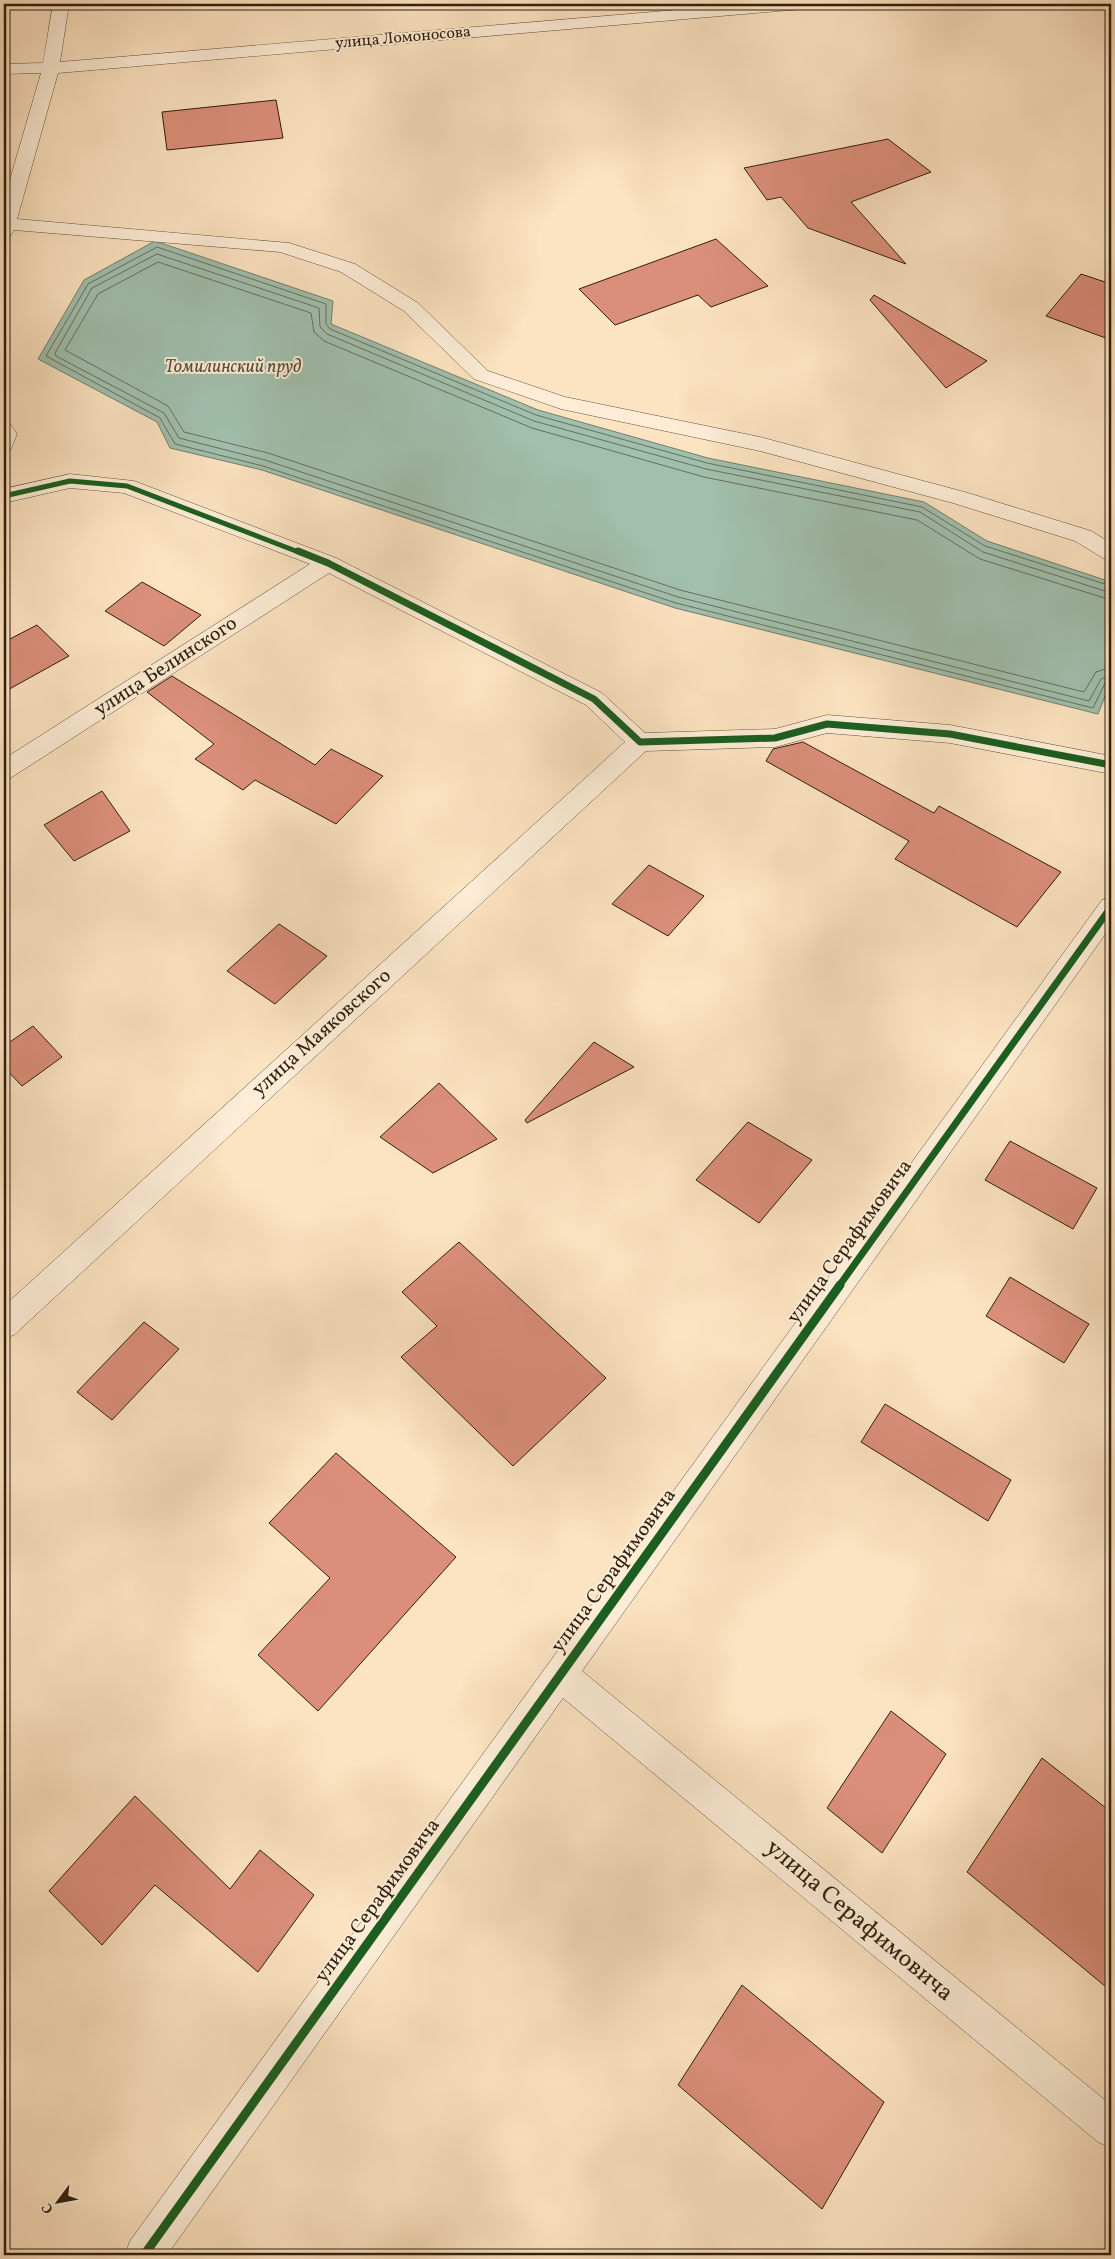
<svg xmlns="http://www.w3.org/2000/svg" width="1115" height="2259" font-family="Vollkorn,serif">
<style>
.water{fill:#a0bfad;stroke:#737f6d}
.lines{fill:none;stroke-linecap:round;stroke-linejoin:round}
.shore{stroke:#686f5d;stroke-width:1}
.building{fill:#db8f7a;stroke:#301f0d}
.minor-casing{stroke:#63503a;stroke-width:1}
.minor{fill:#fdedd7;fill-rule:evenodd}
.cycleway-far2-casing{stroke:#fdedd7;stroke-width:7}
.cycleway-far1-casing{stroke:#fdedd7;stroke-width:10}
.cycleway-casing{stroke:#fdedd7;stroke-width:12}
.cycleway-far2{stroke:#1b5e20;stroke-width:5}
.cycleway-far1{stroke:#1b5e20;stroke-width:7}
.cycleway{stroke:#1b5e20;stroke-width:9}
.labels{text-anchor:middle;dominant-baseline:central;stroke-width:4;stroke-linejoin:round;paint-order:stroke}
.far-street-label{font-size:16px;fill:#301f0d;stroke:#fdedd7}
.far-water-label{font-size:18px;font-style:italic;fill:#524f3d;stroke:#fdedd7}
.street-label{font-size:20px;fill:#301f0d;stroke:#fdedd7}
.near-street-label{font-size:24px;fill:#301f0d;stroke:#fdedd7}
</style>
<rect width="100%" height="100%" fill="#fce3c1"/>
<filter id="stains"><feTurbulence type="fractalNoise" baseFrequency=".004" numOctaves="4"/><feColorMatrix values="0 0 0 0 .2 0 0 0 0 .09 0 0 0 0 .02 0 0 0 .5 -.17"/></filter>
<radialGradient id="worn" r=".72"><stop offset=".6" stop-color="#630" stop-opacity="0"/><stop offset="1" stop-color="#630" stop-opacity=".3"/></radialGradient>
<path class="water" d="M 155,241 L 333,301 L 331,324 L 538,410 L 708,458 L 924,502 L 987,541 L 1111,582 L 1111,681 L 1098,714 L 675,608 L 262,470 L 170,448 L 157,422 L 38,359 L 84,280 Z"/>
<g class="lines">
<g class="shore">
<path d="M 1111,586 L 985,546 L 922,507 L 707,463 L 536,415 L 330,329 L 326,324 L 326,304 L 157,247 L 88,284 L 46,356 L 160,418 L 175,444 L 263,466 L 676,603 L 1093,708 L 1105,683 L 1111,681"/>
<path d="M 1111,593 L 983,552 L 920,512 L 706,469 L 534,421 L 327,334 L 320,327 L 319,308 L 157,254 L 92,288 L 55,353 L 56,356 L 164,413 L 179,438 L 265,460 L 678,597 L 1089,701 L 1101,679 L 1111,675"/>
<path d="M 1111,600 L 980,559 L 917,520 L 704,477 L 532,428 L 324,341 L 314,332 L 311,313 L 158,262 L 98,294 L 65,350 L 168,406 L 184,432 L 268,453 L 680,590 L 1084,692 L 1096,672 L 1111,667"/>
</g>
</g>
<g class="building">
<path d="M 276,100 L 283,138 L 167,150 L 162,112 Z"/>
<path d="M 888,139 L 931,172 L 851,202 L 906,264 L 808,228 L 781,197 L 767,200 L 744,168 Z"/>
<path d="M 716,239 L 768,286 L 711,307 L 698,295 L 615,325 L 579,289 Z"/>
<path d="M 1081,274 L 1111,284 L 1111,340 L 1046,316 Z"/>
<path d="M 874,295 L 987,361 L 946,388 L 870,300 Z"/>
<path d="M 142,582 L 201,615 L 164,646 L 105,611 Z"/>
<path d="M 37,625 L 69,656 L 4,692 L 4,642 Z"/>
<path d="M 172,676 L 315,765 L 331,749 L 383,776 L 336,824 L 255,780 L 243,790 L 195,759 L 214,744 L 147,692 Z"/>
<path d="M 803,742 L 934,813 L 939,806 L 1061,872 L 1017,927 L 895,859 L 909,841 L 766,761 L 773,749 Z"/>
<path d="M 102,791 L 130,831 L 74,861 L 44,825 Z"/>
<path d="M 649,865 L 704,896 L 668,936 L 612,904 Z"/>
<path d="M 279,924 L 327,956 L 275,1004 L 227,971 Z"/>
<path d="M 33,1026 L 62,1057 L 22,1086 L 4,1067 L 4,1046 Z"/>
<path d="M 594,1042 L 634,1067 L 527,1123 L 525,1120 Z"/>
<path d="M 439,1083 L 497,1139 L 433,1173 L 380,1137 Z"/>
<path d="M 748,1122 L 812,1160 L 759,1223 L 696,1180 Z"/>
<path d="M 1010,1141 L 1097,1188 L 1073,1229 L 985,1180 Z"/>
<path d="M 459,1242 L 606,1378 L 513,1466 L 401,1357 L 437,1326 L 402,1292 Z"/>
<path d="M 1010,1277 L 1089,1324 L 1064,1363 L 986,1316 Z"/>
<path d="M 144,1322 L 179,1349 L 112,1420 L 77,1392 Z"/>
<path d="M 885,1404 L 1011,1480 L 988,1521 L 861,1442 Z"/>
<path d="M 336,1453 L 456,1557 L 318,1711 L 258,1655 L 330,1578 L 269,1523 Z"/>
<path d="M 891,1711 L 946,1754 L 882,1853 L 827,1808 Z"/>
<path d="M 1042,1758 L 1111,1812 L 1111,1991 L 967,1872 Z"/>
<path d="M 135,1796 L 230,1889 L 260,1850 L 314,1895 L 258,1972 L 155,1885 L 102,1945 L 49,1891 Z"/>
<path d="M 742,1985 L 884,2102 L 822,2209 L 678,2085 Z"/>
</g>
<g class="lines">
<g class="minor-casing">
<g id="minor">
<path d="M 53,4 L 69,4 L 60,62 L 747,4 L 810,4 L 808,7 L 802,9 L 58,73 L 17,219 L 289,243 L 355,264 L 418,303 L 488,371 L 565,397 L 760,437 L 968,493 L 1091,531 L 1111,543 L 1111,560 L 1103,558 L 1075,541 L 953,503 L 760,451 L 561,409 L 474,379 L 404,311 L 341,272 L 280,252 L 14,230 L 11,235 L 4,237 L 4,200 L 41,73 L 4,74 L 4,64 L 43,63 Z"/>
<path d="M 4,423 L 11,425 L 17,434 L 11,449 L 4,451 Z"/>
<path d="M 70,474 L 134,481 L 336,558 L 602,693 L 645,733 L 775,729 L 827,715 L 950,725 L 1111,756 L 1111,774 L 950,743 L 827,733 L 775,747 L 646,751 L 14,1335 L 4,1338 L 4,1306 L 625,742 L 586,705 L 329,573 L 12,777 L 4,780 L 4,759 L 310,564 L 124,493 L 70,488 L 4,503 L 4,489 Z"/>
<path d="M 1111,897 L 1111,926 L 582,1671 L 1111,2105 L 1111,2148 L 1098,2142 L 563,1698 L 167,2255 L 125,2255 L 130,2241 L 1102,900 Z"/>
</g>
</g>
<use href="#minor" class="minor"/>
<g class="cycleway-far2-casing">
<path id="cycleway-far2" d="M 4,496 L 70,481 L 127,486 L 301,553"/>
</g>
<g class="cycleway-far1-casing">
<g id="cycleway-far1">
<path d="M 298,551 L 328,563 L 594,699 L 640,742 L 775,738 L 827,724 L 950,734 L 1111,765"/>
<path d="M 839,1286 L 1111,907"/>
</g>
</g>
<g class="cycleway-casing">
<path id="cycleway" d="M 144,2255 L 840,1285"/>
</g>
<use href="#cycleway-far2" class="cycleway-far2"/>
<use href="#cycleway-far1" class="cycleway-far1"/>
<use href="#cycleway" class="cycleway"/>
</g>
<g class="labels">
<g class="far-street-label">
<text transform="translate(403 38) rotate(-5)">улица Ломоносова</text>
</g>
<g class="far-water-label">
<text x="233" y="367">Томилинский пруд</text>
</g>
<g class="street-label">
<text transform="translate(166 667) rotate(-33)">улица Белинского</text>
<text transform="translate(322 1033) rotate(-42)">улица Маяковского</text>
<text transform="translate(850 1242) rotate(-54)">улица Серафимовича</text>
<text transform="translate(614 1571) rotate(-54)">улица Серафимовича</text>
<text transform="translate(378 1901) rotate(-54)">улица Серафимовича</text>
</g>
<g class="near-street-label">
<text transform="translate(859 1921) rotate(40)">улица Серафимовича</text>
</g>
</g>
<rect width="1115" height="2259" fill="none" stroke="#fce3c1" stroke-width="20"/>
<rect x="5" y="5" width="1105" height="2249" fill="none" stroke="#301f0d" stroke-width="2.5"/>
<rect x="10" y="10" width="1095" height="2239" fill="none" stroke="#301f0d"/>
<g transform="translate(58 2202) rotate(238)" stroke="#fdedd7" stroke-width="4" paint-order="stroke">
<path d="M0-4L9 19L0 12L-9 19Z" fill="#301f0d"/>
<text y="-8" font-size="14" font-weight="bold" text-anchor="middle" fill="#301f0d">С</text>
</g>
<rect width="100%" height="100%" filter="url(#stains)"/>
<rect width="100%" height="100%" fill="url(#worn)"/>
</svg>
